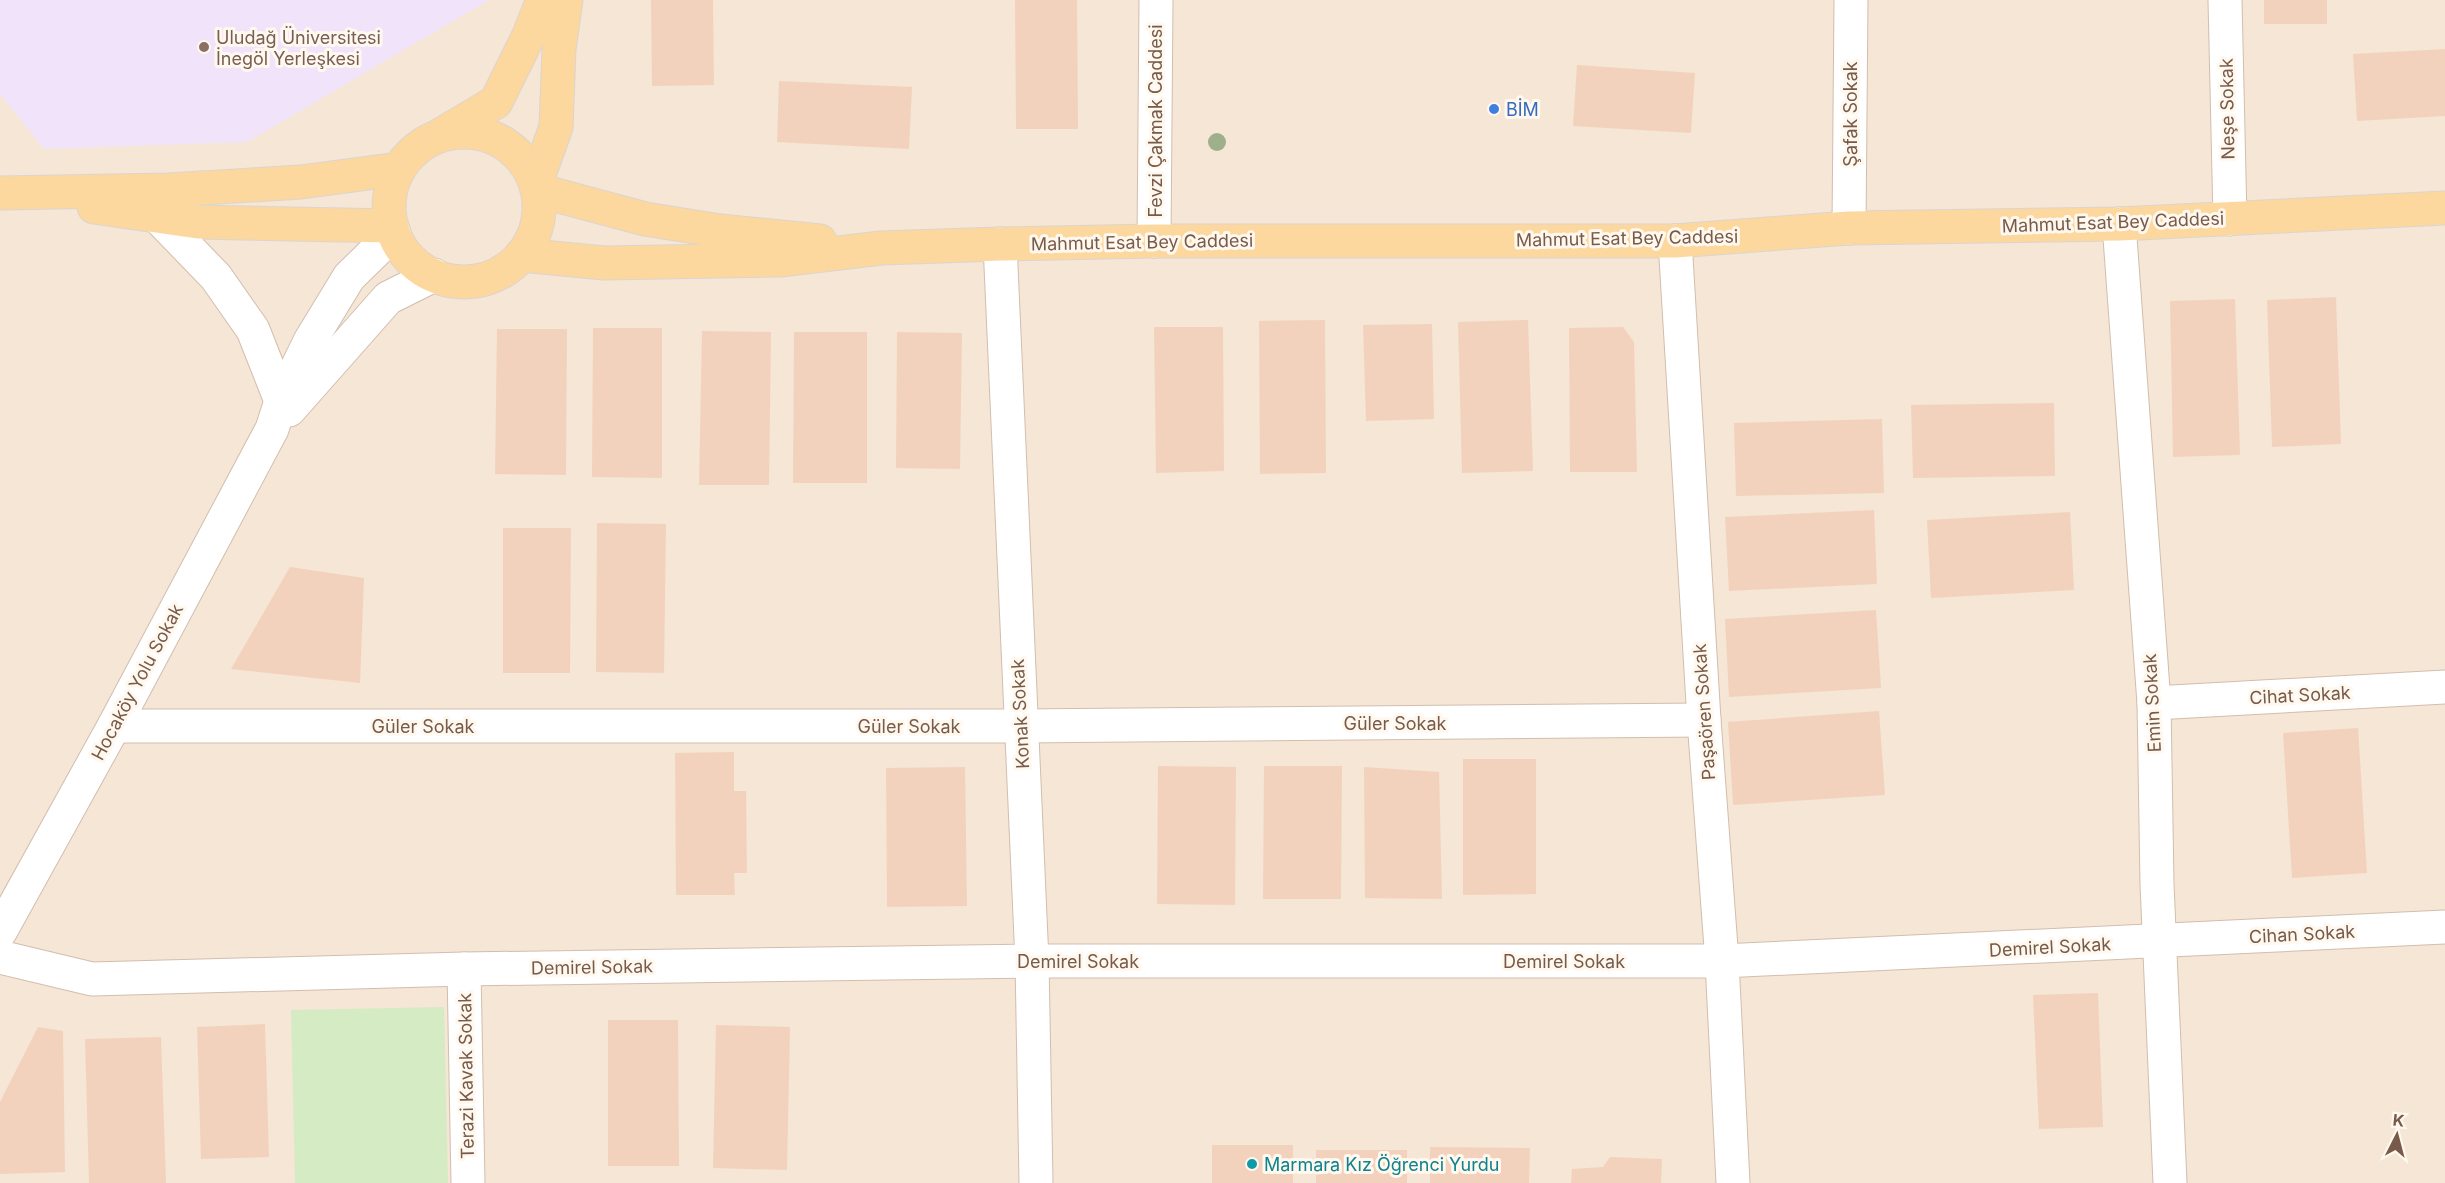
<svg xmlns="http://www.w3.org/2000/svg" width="2445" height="1183" font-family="Inter,sans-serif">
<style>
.residential{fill:#f5e6d5}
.education{fill:#f1e3fa}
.green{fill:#d5ebc4}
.building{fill:#f3d2bd}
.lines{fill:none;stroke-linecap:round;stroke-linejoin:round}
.minor-casing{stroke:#d2beae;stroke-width:35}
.major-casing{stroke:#dcd4d0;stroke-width:35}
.minor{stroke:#fff;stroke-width:33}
.major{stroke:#fdd89e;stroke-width:33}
.tree{fill:#9eb08b}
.education-dot{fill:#8d6e63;stroke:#fff8ee;stroke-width:2}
.shop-dot{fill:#3f7fe0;stroke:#fff8ee;stroke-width:2}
.culture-dot{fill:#0f9aa8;stroke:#fff8ee;stroke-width:2}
.labels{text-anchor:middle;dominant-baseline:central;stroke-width:6;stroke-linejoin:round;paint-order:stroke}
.education-label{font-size:18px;fill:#785e54;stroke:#fff8ee;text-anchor:start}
.shop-label{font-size:18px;fill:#366cbe;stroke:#fff8ee;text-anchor:start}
.street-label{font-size:18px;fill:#785a4a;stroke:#fff8ee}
.culture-label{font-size:18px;fill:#0d838f;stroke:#fff8ee;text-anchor:start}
</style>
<rect width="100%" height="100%" fill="#fdf4e7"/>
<rect class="residential" x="0" y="0" width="2445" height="1183"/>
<path class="education" d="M 0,0 L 489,0 L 247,142 L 44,149 L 0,94 Z"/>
<path class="green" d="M 444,1007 L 448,1183 L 295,1183 L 291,1010 Z"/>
<g class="building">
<path d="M 651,0 L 713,0 L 714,85 L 652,86 Z"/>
<path d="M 1015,0 L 1077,0 L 1078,129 L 1016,129 Z"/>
<rect x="2264" y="0" width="63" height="24"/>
<path d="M 2445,49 L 2445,116 L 2357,121 L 2353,54 Z"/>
<path d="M 1577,65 L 1695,73 L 1691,133 L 1573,126 Z"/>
<path d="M 779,81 L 912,87 L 909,149 L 777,142 Z"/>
<path d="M 2336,297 L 2341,444 L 2272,447 L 2267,300 Z"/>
<path d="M 2235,299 L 2240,455 L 2173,457 L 2170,301 Z"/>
<path d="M 1325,320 L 1326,473 L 1260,474 L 1259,321 Z"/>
<path d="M 1528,320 L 1533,471 L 1462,473 L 1458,322 Z"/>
<path d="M 1432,324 L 1434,419 L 1366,421 L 1363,325 Z"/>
<path d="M 1154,327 L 1223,327 L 1224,471 L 1156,473 Z"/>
<path d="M 1623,327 L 1634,342 L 1637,472 L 1570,472 L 1569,328 Z"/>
<path d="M 593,328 L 662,328 L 662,478 L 592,477 Z"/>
<path d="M 497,329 L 567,329 L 566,475 L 495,474 Z"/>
<path d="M 702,331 L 771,332 L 769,485 L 699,485 Z"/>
<path d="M 794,332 L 867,332 L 867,483 L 793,483 Z"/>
<path d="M 897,332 L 962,333 L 960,469 L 896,468 Z"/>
<path d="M 2054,403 L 2055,476 L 1913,478 L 1911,405 Z"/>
<path d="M 1882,419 L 1884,493 L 1736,496 L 1734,423 Z"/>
<path d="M 1874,510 L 1877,584 L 1729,591 L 1725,517 Z"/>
<path d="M 2070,512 L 2074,590 L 1931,598 L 1927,520 Z"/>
<path d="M 597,523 L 666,524 L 664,673 L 596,672 Z"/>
<path d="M 503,528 L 571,528 L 570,673 L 503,673 Z"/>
<path d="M 290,567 L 364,578 L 360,683 L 231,669 Z"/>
<path d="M 1876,610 L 1881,688 L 1729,697 L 1725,619 Z"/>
<path d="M 1879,711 L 1885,795 L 1733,805 L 1728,722 Z"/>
<path d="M 2358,728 L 2367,873 L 2292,878 L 2283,733 Z"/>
<path d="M 734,752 L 734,791 L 746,791 L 747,873 L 734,873 L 735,895 L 676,895 L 675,753 Z"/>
<path d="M 1463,759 L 1536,759 L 1536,894 L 1463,895 Z"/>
<path d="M 1158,766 L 1236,767 L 1235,905 L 1157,904 Z"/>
<path d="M 1264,766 L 1342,766 L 1341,899 L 1263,899 Z"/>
<path d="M 965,767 L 967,906 L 887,907 L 886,768 Z"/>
<path d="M 1364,767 L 1439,772 L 1442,899 L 1365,898 Z"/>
<path d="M 2098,993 L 2103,1127 L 2039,1129 L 2033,995 Z"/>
<path d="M 608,1020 L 678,1020 L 679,1166 L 608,1166 Z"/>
<path d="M 265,1024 L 269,1157 L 201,1159 L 197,1027 Z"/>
<path d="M 716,1025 L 790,1027 L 787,1170 L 713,1168 Z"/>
<path d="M 38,1027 L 63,1031 L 65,1172 L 0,1174 L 0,1102 Z"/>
<path d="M 161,1037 L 166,1183 L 89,1183 L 85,1039 Z"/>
<rect x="1212" y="1145" width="81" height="38"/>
<path d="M 1430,1147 L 1530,1148 L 1529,1183 L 1430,1183 Z"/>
<rect x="1316" y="1150" width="91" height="33"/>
<path d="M 1610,1157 L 1662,1159 L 1661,1183 L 1571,1183 L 1572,1169 L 1603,1167 Z"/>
</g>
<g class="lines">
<g class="minor-casing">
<g id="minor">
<path d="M 2225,0 L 2230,219"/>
<path d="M 157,216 L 216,277 L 253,330 L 281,401"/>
<path d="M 2119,224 L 2154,703 L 2157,884 L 2170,1183"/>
<path d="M 1849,228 L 1851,0"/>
<path d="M 1154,241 L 1156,0"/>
<path d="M 1675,241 L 1704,720 L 1722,961 L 1733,1183"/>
<path d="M 1000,244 L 1032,961 L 1036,1183"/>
<path d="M 289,410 L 388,298 L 434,275"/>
<path d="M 2154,703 L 2445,687"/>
<path d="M 114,726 L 1020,726 L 1704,720"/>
<path d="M 0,932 L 114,726 L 272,429 L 281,401 L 310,341 L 349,277 L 394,233"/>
<path d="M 0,957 L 92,979 L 464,969 L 1032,961 L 1722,961 L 2445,927"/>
<path d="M 464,969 L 468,1183"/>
</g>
</g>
<g class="major-casing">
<g id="major">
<circle cx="464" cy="207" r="75"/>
<path d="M 442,134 L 496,102 L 529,35 L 543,0"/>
<path d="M 536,183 L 556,127 L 559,49 L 566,0"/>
<path d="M 537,190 L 645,219 L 720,231 L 820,241"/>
<path d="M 0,193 L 169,190 L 301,182 L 399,169"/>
<path d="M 94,207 L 198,222 L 392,226"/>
<path d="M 522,255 L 604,263 L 780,260 L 881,248 L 1000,244 L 1154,241 L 1675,241 L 1849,228 L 2119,224 L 2445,208"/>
</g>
</g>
<use href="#minor" class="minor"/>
<use href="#major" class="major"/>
</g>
<circle class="tree" cx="1217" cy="142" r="9"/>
<circle class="education-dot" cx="204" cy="47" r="6"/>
<circle class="shop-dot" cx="1494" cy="109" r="6"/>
<circle class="culture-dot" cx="1252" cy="1164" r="6"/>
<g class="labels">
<g class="education-label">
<text x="216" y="37">Uludağ Üniversitesi<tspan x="216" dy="21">İnegöl Yerleşkesi</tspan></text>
</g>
<g class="shop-label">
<text x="1506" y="109">BİM</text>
</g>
<g class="street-label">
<text transform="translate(2227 109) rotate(-91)">Neşe Sokak</text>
<text transform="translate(1850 114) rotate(-90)">Şafak Sokak</text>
<text transform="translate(1155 121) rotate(-90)">Fevzi Çakmak Caddesi</text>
<text transform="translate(2113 222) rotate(-2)">Mahmut Esat Bey Caddesi</text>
<text transform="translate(1627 238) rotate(-1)">Mahmut Esat Bey Caddesi</text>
<text transform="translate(1142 242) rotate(-1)">Mahmut Esat Bey Caddesi</text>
<text transform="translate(137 682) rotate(-62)">Hocaköy Yolu Sokak</text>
<text transform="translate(2300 695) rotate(-3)">Cihat Sokak</text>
<text transform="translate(2152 703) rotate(-93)">Emin Sokak</text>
<text transform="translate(1704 712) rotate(-94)">Paşaören Sokak</text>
<text transform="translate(1020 714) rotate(-93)">Konak Sokak</text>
<text x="1395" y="723">Güler Sokak</text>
<text x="423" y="726">Güler Sokak</text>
<text x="909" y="726">Güler Sokak</text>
<text transform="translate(2302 934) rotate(-3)">Cihan Sokak</text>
<text transform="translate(2050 947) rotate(-3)">Demirel Sokak</text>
<text x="1078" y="961">Demirel Sokak</text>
<text x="1564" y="961">Demirel Sokak</text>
<text transform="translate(592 967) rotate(-1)">Demirel Sokak</text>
<text transform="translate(466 1076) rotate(-91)">Terazi Kavak Sokak</text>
</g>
<g class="culture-label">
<text x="1264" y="1164">Marmara Kız Öğrenci Yurdu</text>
</g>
</g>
<g transform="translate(2397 1135) rotate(6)" stroke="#fff8ee" stroke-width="4.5" paint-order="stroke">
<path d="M0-4.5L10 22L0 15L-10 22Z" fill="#785a4a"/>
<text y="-9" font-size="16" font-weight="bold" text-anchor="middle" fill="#785a4a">K</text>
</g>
</svg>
